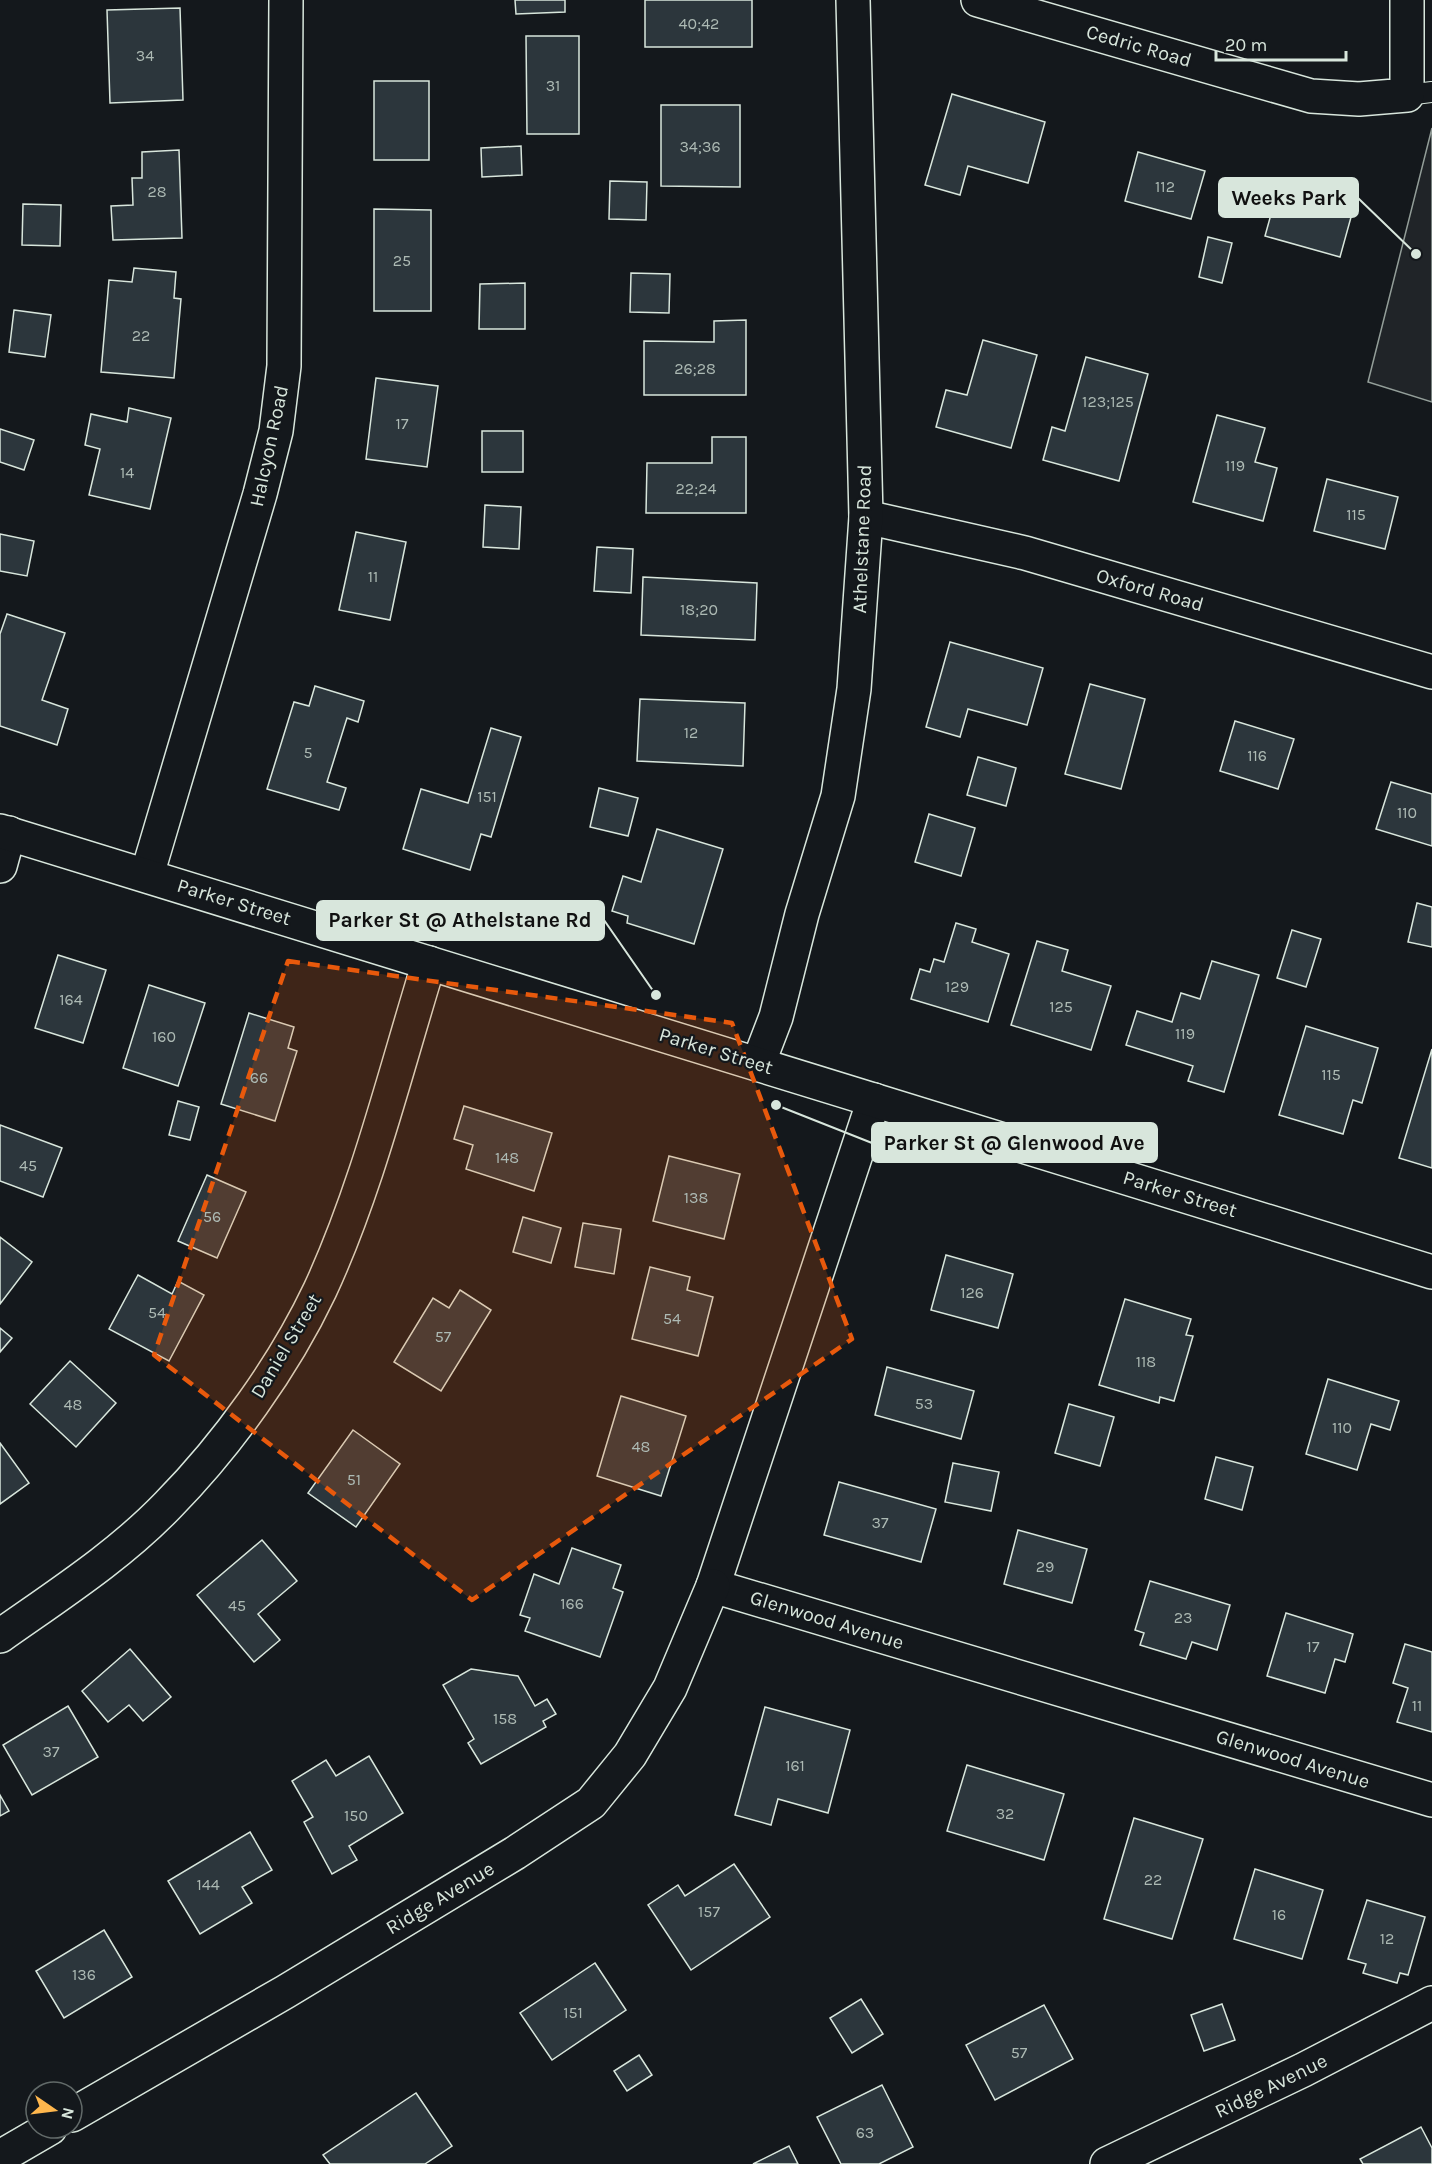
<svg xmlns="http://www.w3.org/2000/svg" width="1432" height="2164" font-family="Karla,sans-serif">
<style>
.green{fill:#202428;stroke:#939e99;stroke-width:1.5}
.building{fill:#2c363c;stroke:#d8e6dc;stroke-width:1.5}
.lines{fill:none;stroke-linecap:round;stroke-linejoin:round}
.lane-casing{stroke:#d8e6dc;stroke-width:22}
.street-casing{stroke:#d8e6dc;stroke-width:36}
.secondary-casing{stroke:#d8e6dc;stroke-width:36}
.lane{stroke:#14181c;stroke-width:20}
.street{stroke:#14181c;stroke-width:33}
.secondary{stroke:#14181c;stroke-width:33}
.marked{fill:#e8590c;fill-opacity:0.2;stroke:#e8590c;stroke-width:4.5;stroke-dasharray:12 8;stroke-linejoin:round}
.labels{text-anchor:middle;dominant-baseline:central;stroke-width:4.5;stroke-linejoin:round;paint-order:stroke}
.number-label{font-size:16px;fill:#adbab4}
.street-label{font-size:20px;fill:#d8e6dc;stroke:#14181c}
.leader{fill:none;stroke:#d8e6dc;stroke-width:2}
.callout-dot{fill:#d8e6dc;stroke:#14181c;stroke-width:2}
.callout{fill:#d8e6dc;stroke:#d8e6dc;stroke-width:2}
.callout-label{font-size:21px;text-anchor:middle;font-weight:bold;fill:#111}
</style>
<rect width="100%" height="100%" fill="#14181c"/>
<path class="green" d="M 1432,128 L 1432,402 L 1368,382 Z"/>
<g class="building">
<path d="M 515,0 L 565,0 L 565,12 L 516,14 Z"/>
<rect x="645" y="0" width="107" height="47"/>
<path d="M 180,8 L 183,100 L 110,103 L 107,10 Z"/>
<path d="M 526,36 L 579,36 L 579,134 L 527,134 Z"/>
<rect x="374" y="81" width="55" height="79"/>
<path d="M 952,94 L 1045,122 L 1028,183 L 968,166 L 960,195 L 925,185 Z"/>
<path d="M 661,105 L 740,105 L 740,187 L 661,186 Z"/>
<path d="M 521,146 L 522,175 L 482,177 L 481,148 Z"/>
<path d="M 179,150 L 182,238 L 113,240 L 111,206 L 133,205 L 132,178 L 142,178 L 142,152 Z"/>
<path d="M 1138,152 L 1205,171 L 1191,219 L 1125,201 Z"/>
<path d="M 610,181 L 647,182 L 646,220 L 609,219 Z"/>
<path d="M 1278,189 L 1353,210 L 1340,257 L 1265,236 Z"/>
<path d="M 23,204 L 61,205 L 60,246 L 22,245 Z"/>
<path d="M 374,209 L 431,210 L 431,311 L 374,311 Z"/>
<path d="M 1208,237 L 1232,243 L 1222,283 L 1199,277 Z"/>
<path d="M 134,268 L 176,272 L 174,298 L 181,299 L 174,378 L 101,372 L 109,280 L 132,282 Z"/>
<path d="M 631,273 L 670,274 L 669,313 L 630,312 Z"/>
<path d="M 525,283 L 525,329 L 479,329 L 480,284 Z"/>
<path d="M 14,310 L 51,315 L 45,357 L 9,352 Z"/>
<path d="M 746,320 L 746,395 L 644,395 L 644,341 L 714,342 L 714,321 Z"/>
<path d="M 983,340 L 1037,355 L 1011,448 L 936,427 L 946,390 L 967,395 Z"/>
<path d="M 1086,357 L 1148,374 L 1119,481 L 1043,460 L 1052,427 L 1065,431 Z"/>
<path d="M 376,378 L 438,386 L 427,467 L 366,459 Z"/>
<path d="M 129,408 L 171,418 L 150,509 L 89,495 L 100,449 L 85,445 L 91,414 L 127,422 Z"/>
<path d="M 1217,415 L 1265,428 L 1255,462 L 1277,468 L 1263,521 L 1193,502 Z"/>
<path d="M 0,429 L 34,440 L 24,470 L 0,462 Z"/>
<rect x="482" y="431" width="41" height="41"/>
<path d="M 712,437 L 746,437 L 746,513 L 646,513 L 647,463 L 712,463 Z"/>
<path d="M 1327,479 L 1398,497 L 1385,549 L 1314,531 Z"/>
<path d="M 485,505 L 521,507 L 519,549 L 483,547 Z"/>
<path d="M 356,532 L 406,542 L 390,620 L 339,610 Z"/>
<path d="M 0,534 L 34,541 L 27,576 L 0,571 Z"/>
<path d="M 597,547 L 633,549 L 631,593 L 594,591 Z"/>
<path d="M 643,577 L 757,583 L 755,640 L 641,635 Z"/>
<path d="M 7,614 L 65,633 L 42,700 L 68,709 L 57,745 L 0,726 L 0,634 Z"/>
<path d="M 950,642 L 1043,668 L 1027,725 L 968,709 L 960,737 L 926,727 Z"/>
<path d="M 1090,684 L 1145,699 L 1121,789 L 1065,774 Z"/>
<path d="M 315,686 L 364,701 L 358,722 L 347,718 L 327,782 L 346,788 L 339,810 L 267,789 L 294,702 L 309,706 Z"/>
<path d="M 640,699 L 745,703 L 743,766 L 637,761 Z"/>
<path d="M 1235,721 L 1294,739 L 1278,789 L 1220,771 Z"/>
<path d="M 491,728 L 521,737 L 491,837 L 481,834 L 470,870 L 403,849 L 421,789 L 468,803 Z"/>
<path d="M 978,757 L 1016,768 L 1006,806 L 967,795 Z"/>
<path d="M 1391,782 L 1432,794 L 1432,846 L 1376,829 Z"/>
<path d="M 599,788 L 638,798 L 628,836 L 590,827 Z"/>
<path d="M 929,814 L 975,828 L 961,876 L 915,862 Z"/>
<path d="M 657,829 L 723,849 L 694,944 L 627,923 L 628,916 L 612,911 L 623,876 L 641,882 Z"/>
<path d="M 1417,903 L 1432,907 L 1432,947 L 1408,942 Z"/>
<path d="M 956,923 L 976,929 L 972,942 L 1009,954 L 988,1022 L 911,999 L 920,969 L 930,972 L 934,959 L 944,962 Z"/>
<path d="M 1292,930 L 1321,939 L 1306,987 L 1277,978 Z"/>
<path d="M 1037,941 L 1068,950 L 1062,971 L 1111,986 L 1091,1050 L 1011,1025 Z"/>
<path d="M 58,955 L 106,970 L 83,1043 L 35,1028 Z"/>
<path d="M 1212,961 L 1259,975 L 1224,1092 L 1188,1081 L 1193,1066 L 1126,1045 L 1137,1011 L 1172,1022 L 1181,993 L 1200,999 Z"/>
<path d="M 149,985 L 205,1003 L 178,1086 L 123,1068 Z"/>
<path d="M 249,1013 L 294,1027 L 288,1048 L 297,1051 L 275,1121 L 221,1104 Z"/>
<path d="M 1306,1026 L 1378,1048 L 1362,1103 L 1353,1100 L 1343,1134 L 1279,1115 Z"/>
<path d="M 1432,1049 L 1432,1168 L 1399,1158 Z"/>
<path d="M 178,1101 L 199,1107 L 190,1140 L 169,1135 Z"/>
<path d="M 464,1106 L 552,1133 L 534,1191 L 466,1169 L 473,1145 L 454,1139 Z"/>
<path d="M 0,1125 L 62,1148 L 43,1197 L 0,1181 Z"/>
<path d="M 669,1156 L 740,1174 L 724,1239 L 653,1221 Z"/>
<path d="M 207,1175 L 246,1192 L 217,1258 L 178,1241 Z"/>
<path d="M 523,1217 L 561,1228 L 551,1263 L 513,1252 Z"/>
<path d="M 583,1223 L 621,1229 L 614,1274 L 575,1267 Z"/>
<path d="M 0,1237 L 32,1262 L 0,1304 Z"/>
<path d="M 946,1255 L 1013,1274 L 998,1328 L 931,1310 Z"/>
<path d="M 650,1267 L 690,1277 L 687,1290 L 713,1297 L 698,1356 L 632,1339 Z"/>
<path d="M 138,1275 L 172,1294 L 178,1281 L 204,1295 L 169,1361 L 109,1329 Z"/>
<path d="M 460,1290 L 491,1310 L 441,1391 L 394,1362 L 433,1298 L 449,1308 Z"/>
<path d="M 1125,1299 L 1191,1319 L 1186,1335 L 1193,1336 L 1174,1401 L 1160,1397 L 1159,1403 L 1099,1385 Z"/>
<path d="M 0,1328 L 12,1338 L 0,1352 Z"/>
<path d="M 70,1361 L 116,1403 L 76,1447 L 30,1404 Z"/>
<path d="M 887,1367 L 974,1391 L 961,1439 L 875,1415 Z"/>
<path d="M 1328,1379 L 1399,1401 L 1390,1430 L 1371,1424 L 1357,1470 L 1306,1454 Z"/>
<path d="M 621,1396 L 686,1416 L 661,1496 L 597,1476 Z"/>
<path d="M 1069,1404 L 1114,1417 L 1100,1466 L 1055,1453 Z"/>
<path d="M 353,1430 L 400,1464 L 356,1527 L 308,1493 Z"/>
<path d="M 0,1443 L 29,1483 L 0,1504 Z"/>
<path d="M 1216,1457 L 1253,1467 L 1242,1510 L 1205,1499 Z"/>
<path d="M 953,1463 L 999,1472 L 991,1511 L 945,1502 Z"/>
<path d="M 839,1482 L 936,1509 L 921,1562 L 824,1535 Z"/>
<path d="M 1018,1530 L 1087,1549 L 1072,1603 L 1004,1584 Z"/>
<path d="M 262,1540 L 297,1581 L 258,1614 L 280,1640 L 254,1662 L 197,1595 Z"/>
<path d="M 572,1548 L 621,1565 L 613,1588 L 623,1592 L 600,1657 L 525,1631 L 530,1618 L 520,1615 L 534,1574 L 559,1584 Z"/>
<path d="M 1150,1581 L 1230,1605 L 1217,1650 L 1192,1642 L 1186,1659 L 1140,1645 L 1144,1633 L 1135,1630 Z"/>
<path d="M 1286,1613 L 1353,1634 L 1345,1662 L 1335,1659 L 1325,1693 L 1267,1676 Z"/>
<path d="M 1405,1644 L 1432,1652 L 1432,1732 L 1397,1722 L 1408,1688 L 1393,1683 Z"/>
<path d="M 130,1649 L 171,1697 L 143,1721 L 129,1705 L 108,1722 L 82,1691 Z"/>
<path d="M 471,1669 L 518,1676 L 535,1706 L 547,1699 L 556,1714 L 543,1721 L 546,1727 L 481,1764 L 468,1743 L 474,1739 L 443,1685 Z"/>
<path d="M 68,1706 L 98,1757 L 32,1795 L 3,1745 Z"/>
<path d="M 765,1707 L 850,1730 L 828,1813 L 778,1799 L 771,1825 L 735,1815 Z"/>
<path d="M 369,1756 L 403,1813 L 349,1846 L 357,1860 L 332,1874 L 304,1822 L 313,1817 L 292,1781 L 326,1760 L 336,1776 Z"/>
<path d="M 967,1765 L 1064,1794 L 1044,1860 L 947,1831 Z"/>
<path d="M 0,1795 L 9,1811 L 0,1816 Z"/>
<path d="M 1134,1818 L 1203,1839 L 1172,1939 L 1104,1919 Z"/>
<path d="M 250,1832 L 272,1870 L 242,1887 L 252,1903 L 200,1934 L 168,1881 Z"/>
<path d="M 734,1864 L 770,1917 L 691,1970 L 648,1905 L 678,1885 L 685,1896 Z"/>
<path d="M 1255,1869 L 1323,1890 L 1302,1959 L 1234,1939 Z"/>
<path d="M 1367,1900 L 1425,1917 L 1408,1975 L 1400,1973 L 1397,1983 L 1363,1973 L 1366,1964 L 1348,1959 Z"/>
<path d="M 104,1930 L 132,1977 L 64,2018 L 36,1971 Z"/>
<path d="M 595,1963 L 626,2010 L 552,2060 L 520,2013 Z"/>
<path d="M 861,1999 L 883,2034 L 852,2053 L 830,2018 Z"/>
<path d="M 1222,2004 L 1235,2040 L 1204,2051 L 1191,2015 Z"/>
<path d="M 1044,2005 L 1073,2059 L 995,2100 L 966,2045 Z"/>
<path d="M 639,2055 L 652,2075 L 627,2091 L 614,2071 Z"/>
<path d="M 882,2085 L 913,2147 L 879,2164 L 841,2164 L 817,2117 Z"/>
<path d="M 416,2093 L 452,2146 L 425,2164 L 330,2164 L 323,2155 Z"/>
<path d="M 1421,2127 L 1432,2148 L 1432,2164 L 1363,2164 L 1360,2159 Z"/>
<path d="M 789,2146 L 798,2164 L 753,2164 Z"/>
</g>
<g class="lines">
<g class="lane-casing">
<path id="lane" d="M 1407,95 L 1432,92"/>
</g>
<g class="street-casing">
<g id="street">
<path d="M 978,0 L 1311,96 L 1359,99 L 1407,95 L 1407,0"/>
<path d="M 866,517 L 1025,553 L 1432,672"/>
<path d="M 0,866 L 9,833"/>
<path d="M 147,875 L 260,494 L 276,431 L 284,366 L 286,0"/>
<path d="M 758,1064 L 776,1017 L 802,914 L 838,796 L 854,689 L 866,517 L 853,0"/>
<path d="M 874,1100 L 713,1586 L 1432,1800"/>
<path d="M 0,1636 C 58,1595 119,1556 168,1505 C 227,1445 284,1366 320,1290 C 367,1189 396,1069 429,963"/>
<path d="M 72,2115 L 285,1992 L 515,1853 L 591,1803 L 630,1755 L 670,1688 L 713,1586"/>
<path d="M 0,2157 L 50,2128"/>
<path d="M 1107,2164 L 1303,2070 L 1432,2003"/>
</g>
</g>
<g class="secondary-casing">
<path id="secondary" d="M 0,831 L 1432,1272"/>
</g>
<use href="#lane" class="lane"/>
<use href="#street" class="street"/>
<use href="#secondary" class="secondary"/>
</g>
<path class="marked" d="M 288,961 L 732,1023 L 852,1339 L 472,1600 L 154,1355 Z"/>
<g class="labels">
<g class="number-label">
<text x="699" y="23">40;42</text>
<text x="145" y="55">34</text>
<text x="553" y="85">31</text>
<text x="700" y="146">34;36</text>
<text x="1165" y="186">112</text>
<text x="157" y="191">28</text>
<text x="402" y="260">25</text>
<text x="141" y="335">22</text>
<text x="695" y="368">26;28</text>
<text x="1108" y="401">123;125</text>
<text x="402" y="423">17</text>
<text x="1235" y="465">119</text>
<text x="127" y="472">14</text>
<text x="696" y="488">22;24</text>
<text x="1356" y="514">115</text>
<text x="373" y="576">11</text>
<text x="699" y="609">18;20</text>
<text x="691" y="732">12</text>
<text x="308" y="752">5</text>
<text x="1257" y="755">116</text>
<text x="487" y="796">151</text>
<text x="1407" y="812">110</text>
<text x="957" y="986">129</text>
<text x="71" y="999">164</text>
<text x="1061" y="1006">125</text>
<text x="1185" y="1033">119</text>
<text x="164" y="1036">160</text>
<text x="1331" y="1074">115</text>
<text x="259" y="1077">66</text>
<text x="507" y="1157">148</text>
<text x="28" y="1165">45</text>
<text x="696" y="1197">138</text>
<text x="212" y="1216">56</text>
<text x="972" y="1292">126</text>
<text x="157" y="1312">54</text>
<text x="672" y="1318">54</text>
<text x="443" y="1336">57</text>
<text x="1146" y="1361">118</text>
<text x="924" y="1403">53</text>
<text x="73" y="1404">48</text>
<text x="1342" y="1427">110</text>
<text x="641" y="1446">48</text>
<text x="354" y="1479">51</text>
<text x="880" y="1522">37</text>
<text x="1045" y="1566">29</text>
<text x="572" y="1603">166</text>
<text x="237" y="1605">45</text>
<text x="1183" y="1617">23</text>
<text x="1313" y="1646">17</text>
<text x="1417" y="1705">11</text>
<text x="505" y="1718">158</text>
<text x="51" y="1751">37</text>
<text x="795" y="1765">161</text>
<text x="1005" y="1813">32</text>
<text x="356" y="1815">150</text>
<text x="1153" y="1879">22</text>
<text x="208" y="1884">144</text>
<text x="709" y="1911">157</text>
<text x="1279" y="1914">16</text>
<text x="1387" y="1938">12</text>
<text x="84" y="1974">136</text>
<text x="573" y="2012">151</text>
<text x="1019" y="2052">57</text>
<text x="865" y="2132">63</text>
</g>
<g class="street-label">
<text transform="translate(1139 46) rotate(16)">Cedric Road</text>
<text transform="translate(269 446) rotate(-78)">Halcyon Road</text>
<text transform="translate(862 539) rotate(-88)">Athelstane Road</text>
<text transform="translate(1150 590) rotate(16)">Oxford Road</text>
<text transform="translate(234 902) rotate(17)">Parker Street</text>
<text transform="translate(716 1051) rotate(17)">Parker Street</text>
<text transform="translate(1180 1194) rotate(17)">Parker Street</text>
<text transform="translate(286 1346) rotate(-59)">Daniel Street</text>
<text transform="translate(827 1620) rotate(17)">Glenwood Avenue</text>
<text transform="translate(1293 1759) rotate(17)">Glenwood Avenue</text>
<text transform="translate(440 1898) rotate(-31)">Ridge Avenue</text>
<text transform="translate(1271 2086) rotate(-26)">Ridge Avenue</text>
</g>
</g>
<path class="leader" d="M1416 254L1358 198M656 995L604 920M776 1105L872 1143"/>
<g class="callout-dot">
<circle cx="1416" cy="254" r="6"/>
<circle cx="656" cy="995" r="6"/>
<circle cx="776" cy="1105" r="6"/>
</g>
<g class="callout">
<rect x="1219" y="178" width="139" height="39" rx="6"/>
<rect x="317" y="901" width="287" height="39" rx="6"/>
<rect x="872" y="1123" width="285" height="39" rx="6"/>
</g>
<g class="callout-label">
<text x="1289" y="205">Weeks Park</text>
<text x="460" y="927">Parker St @ Athelstane Rd</text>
<text x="1014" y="1150">Parker St @ Glenwood Ave</text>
</g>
<g transform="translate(54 2110) rotate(104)"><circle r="28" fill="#14181c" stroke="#626a69" stroke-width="1.5"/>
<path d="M0-4.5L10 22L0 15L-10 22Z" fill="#ffb74d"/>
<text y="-9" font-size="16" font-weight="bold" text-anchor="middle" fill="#d8e6dc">N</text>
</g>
<path d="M1216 51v9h130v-9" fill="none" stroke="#d8e6dc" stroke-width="3"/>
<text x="1225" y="51" font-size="18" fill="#d8e6dc" stroke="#14181c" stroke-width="4.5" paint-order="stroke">20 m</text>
</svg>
